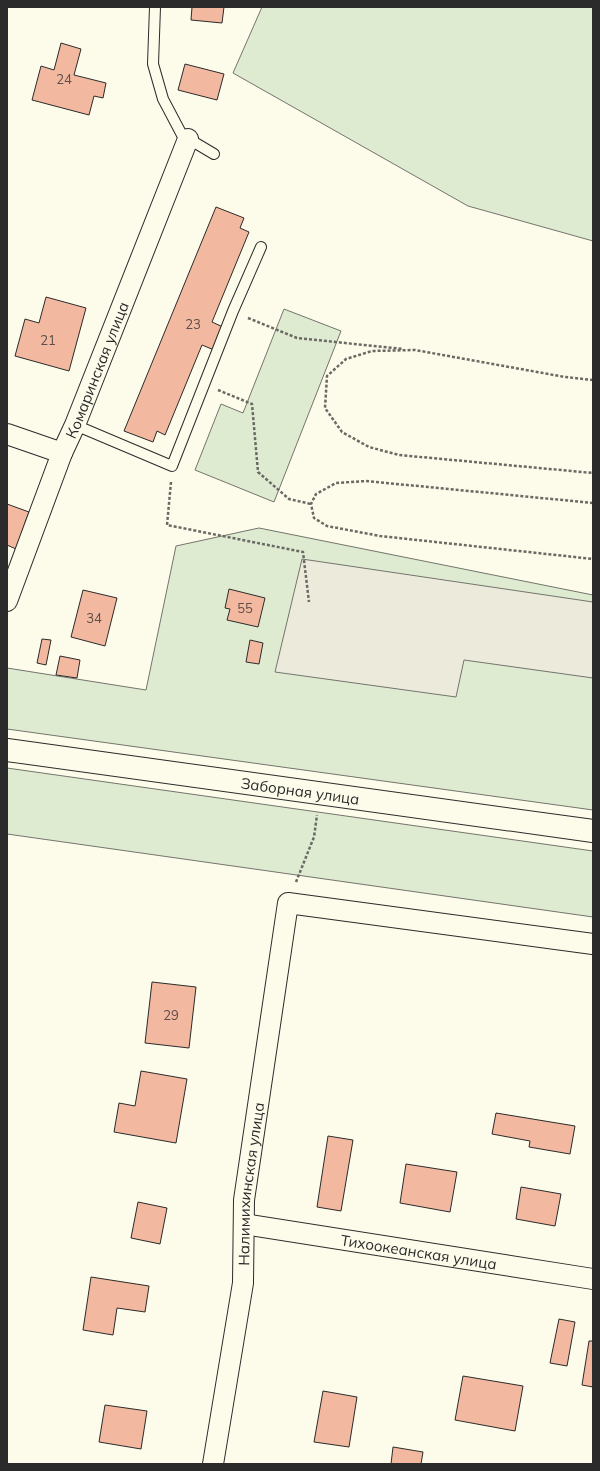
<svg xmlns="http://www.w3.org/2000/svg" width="600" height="1471" font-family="Mulish,sans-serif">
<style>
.green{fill:#deebd1;stroke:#74746e}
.parking{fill:#eceadb;stroke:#74746e}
.building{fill:#f2b8a0;stroke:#2b2b2b}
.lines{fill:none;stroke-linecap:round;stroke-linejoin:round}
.service-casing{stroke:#2b2b2b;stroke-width:12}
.minor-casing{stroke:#2b2b2b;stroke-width:22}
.tertiary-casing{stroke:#2b2b2b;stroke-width:24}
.path{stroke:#6a6964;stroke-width:2.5;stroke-dasharray:3 2;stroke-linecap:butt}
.service{stroke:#fdfbea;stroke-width:10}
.minor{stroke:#fdfbea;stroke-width:20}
.tertiary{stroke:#fdfbea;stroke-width:22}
.labels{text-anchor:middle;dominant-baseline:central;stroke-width:3;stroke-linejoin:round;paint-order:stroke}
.number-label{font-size:13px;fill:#5d4e48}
.street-label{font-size:15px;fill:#2b2b2b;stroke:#fdfbea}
</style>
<rect width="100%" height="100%" fill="#fdfbea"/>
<g class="green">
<path d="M 262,7 L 593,7 L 593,241 L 468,206 L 233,73 Z"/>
<path d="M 284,309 L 341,331 L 274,502 L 195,470 L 221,404 L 243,413 Z"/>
<path d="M 259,528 L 593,595 L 593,810 L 7,729 L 7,668 L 146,690 L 176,546 Z"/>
<path d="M 7,768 L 593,851 L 593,917 L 7,834 Z"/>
</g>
<path class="parking" d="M 302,559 L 593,602 L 593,678 L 464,660 L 456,697 L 275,672 Z"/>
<g class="building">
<path d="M 192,7 L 224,7 L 222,23 L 191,20 Z"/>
<path d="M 61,43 L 81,49 L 74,75 L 106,83 L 103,98 L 94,96 L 89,115 L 32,100 L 41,66 L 54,70 Z"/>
<path d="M 185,64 L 224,74 L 217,100 L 178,90 Z"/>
<path d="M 216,207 L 244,218 L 240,228 L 249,232 L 212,322 L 223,327 L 214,350 L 202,345 L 165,435 L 157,431 L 153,442 L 124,431 Z"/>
<path d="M 46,297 L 86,308 L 69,371 L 15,356 L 25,319 L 39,323 Z"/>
<path d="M 7,504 L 29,512 L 16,549 L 7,545 Z"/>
<path d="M 229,589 L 265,598 L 258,627 L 227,620 L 230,609 L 225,608 Z"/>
<path d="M 83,590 L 117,598 L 105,646 L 71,637 Z"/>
<path d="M 42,639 L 51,640 L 46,665 L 37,663 Z"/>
<path d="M 250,640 L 263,643 L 259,664 L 246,662 Z"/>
<path d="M 60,656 L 80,660 L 77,678 L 56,675 Z"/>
<path d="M 152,982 L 196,987 L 189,1048 L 145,1043 Z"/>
<path d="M 141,1071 L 187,1079 L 176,1143 L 114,1132 L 119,1103 L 135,1106 Z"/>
<path d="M 496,1113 L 575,1126 L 570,1154 L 529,1147 L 530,1141 L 492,1134 Z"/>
<path d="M 328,1136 L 353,1140 L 341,1211 L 317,1207 Z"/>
<path d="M 406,1164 L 457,1172 L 450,1212 L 400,1203 Z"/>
<path d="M 521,1187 L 561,1194 L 555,1226 L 516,1219 Z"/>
<path d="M 138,1202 L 167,1208 L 160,1244 L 131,1238 Z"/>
<path d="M 91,1277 L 149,1286 L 145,1312 L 117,1308 L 113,1335 L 83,1330 Z"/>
<path d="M 559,1319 L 575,1322 L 567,1366 L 550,1363 Z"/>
<path d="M 589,1341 L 593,1341 L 593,1387 L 582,1385 Z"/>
<path d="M 463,1376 L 523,1386 L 515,1431 L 455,1420 Z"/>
<path d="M 323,1391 L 357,1397 L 349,1447 L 314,1442 Z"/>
<path d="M 105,1405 L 147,1411 L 141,1449 L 99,1442 Z"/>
<path d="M 393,1447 L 423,1452 L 421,1464 L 391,1464 Z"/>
</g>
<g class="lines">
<g class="service-casing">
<g id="service">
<path d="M 155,7 L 153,64 L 163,99 L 182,135 L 214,154"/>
<path d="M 75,425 L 172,466 L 233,311 L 261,247"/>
</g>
</g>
<g class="minor-casing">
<g id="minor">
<path d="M 7,434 L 62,453"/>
<path id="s1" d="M 7,601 L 62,453 L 75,425 L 188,139"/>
<path id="s2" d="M 244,1224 L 593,1279"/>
<path id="s3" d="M 213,1464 L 243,1283 L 244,1200 L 288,903 L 593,944"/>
</g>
</g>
<g class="tertiary-casing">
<g id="tertiary">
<path id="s4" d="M 7,750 L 593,831"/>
</g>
</g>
<g class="path">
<path d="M 248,318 L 297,338 L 403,349"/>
<path d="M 593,380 L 565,377 L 415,350 L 372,351 L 346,359 L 327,376 L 325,408 L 342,432 L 369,447 L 399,455 L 593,473"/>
<path d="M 218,390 L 252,404 L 258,472 L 289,499 L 311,504"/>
<path d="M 171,482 L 167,525 L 303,552 L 309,602"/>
<path d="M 593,503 L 366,481 L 336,483 L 316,494 L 311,504 L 314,518 L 327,526 L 380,536 L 593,559"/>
<path d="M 296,882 L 314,837 L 317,815"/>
</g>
<use href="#service" class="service"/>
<use href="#minor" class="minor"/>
<use href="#tertiary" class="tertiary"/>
</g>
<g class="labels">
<g class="number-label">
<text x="64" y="79">24</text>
<text x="193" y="324">23</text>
<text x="48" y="340">21</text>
<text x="245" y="608">55</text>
<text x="94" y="618">34</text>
<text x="171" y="1015">29</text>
</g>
<g class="street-label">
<text stroke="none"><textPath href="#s1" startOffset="248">Комаринская улица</textPath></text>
<text stroke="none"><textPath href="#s4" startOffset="296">Заборная улица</textPath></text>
<text stroke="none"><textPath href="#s3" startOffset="283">Налимихинская улица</textPath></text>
<text stroke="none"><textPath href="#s2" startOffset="177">Тихоокеанская улица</textPath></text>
</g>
</g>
<rect width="600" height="1471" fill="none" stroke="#2b2b2b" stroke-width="16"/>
</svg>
